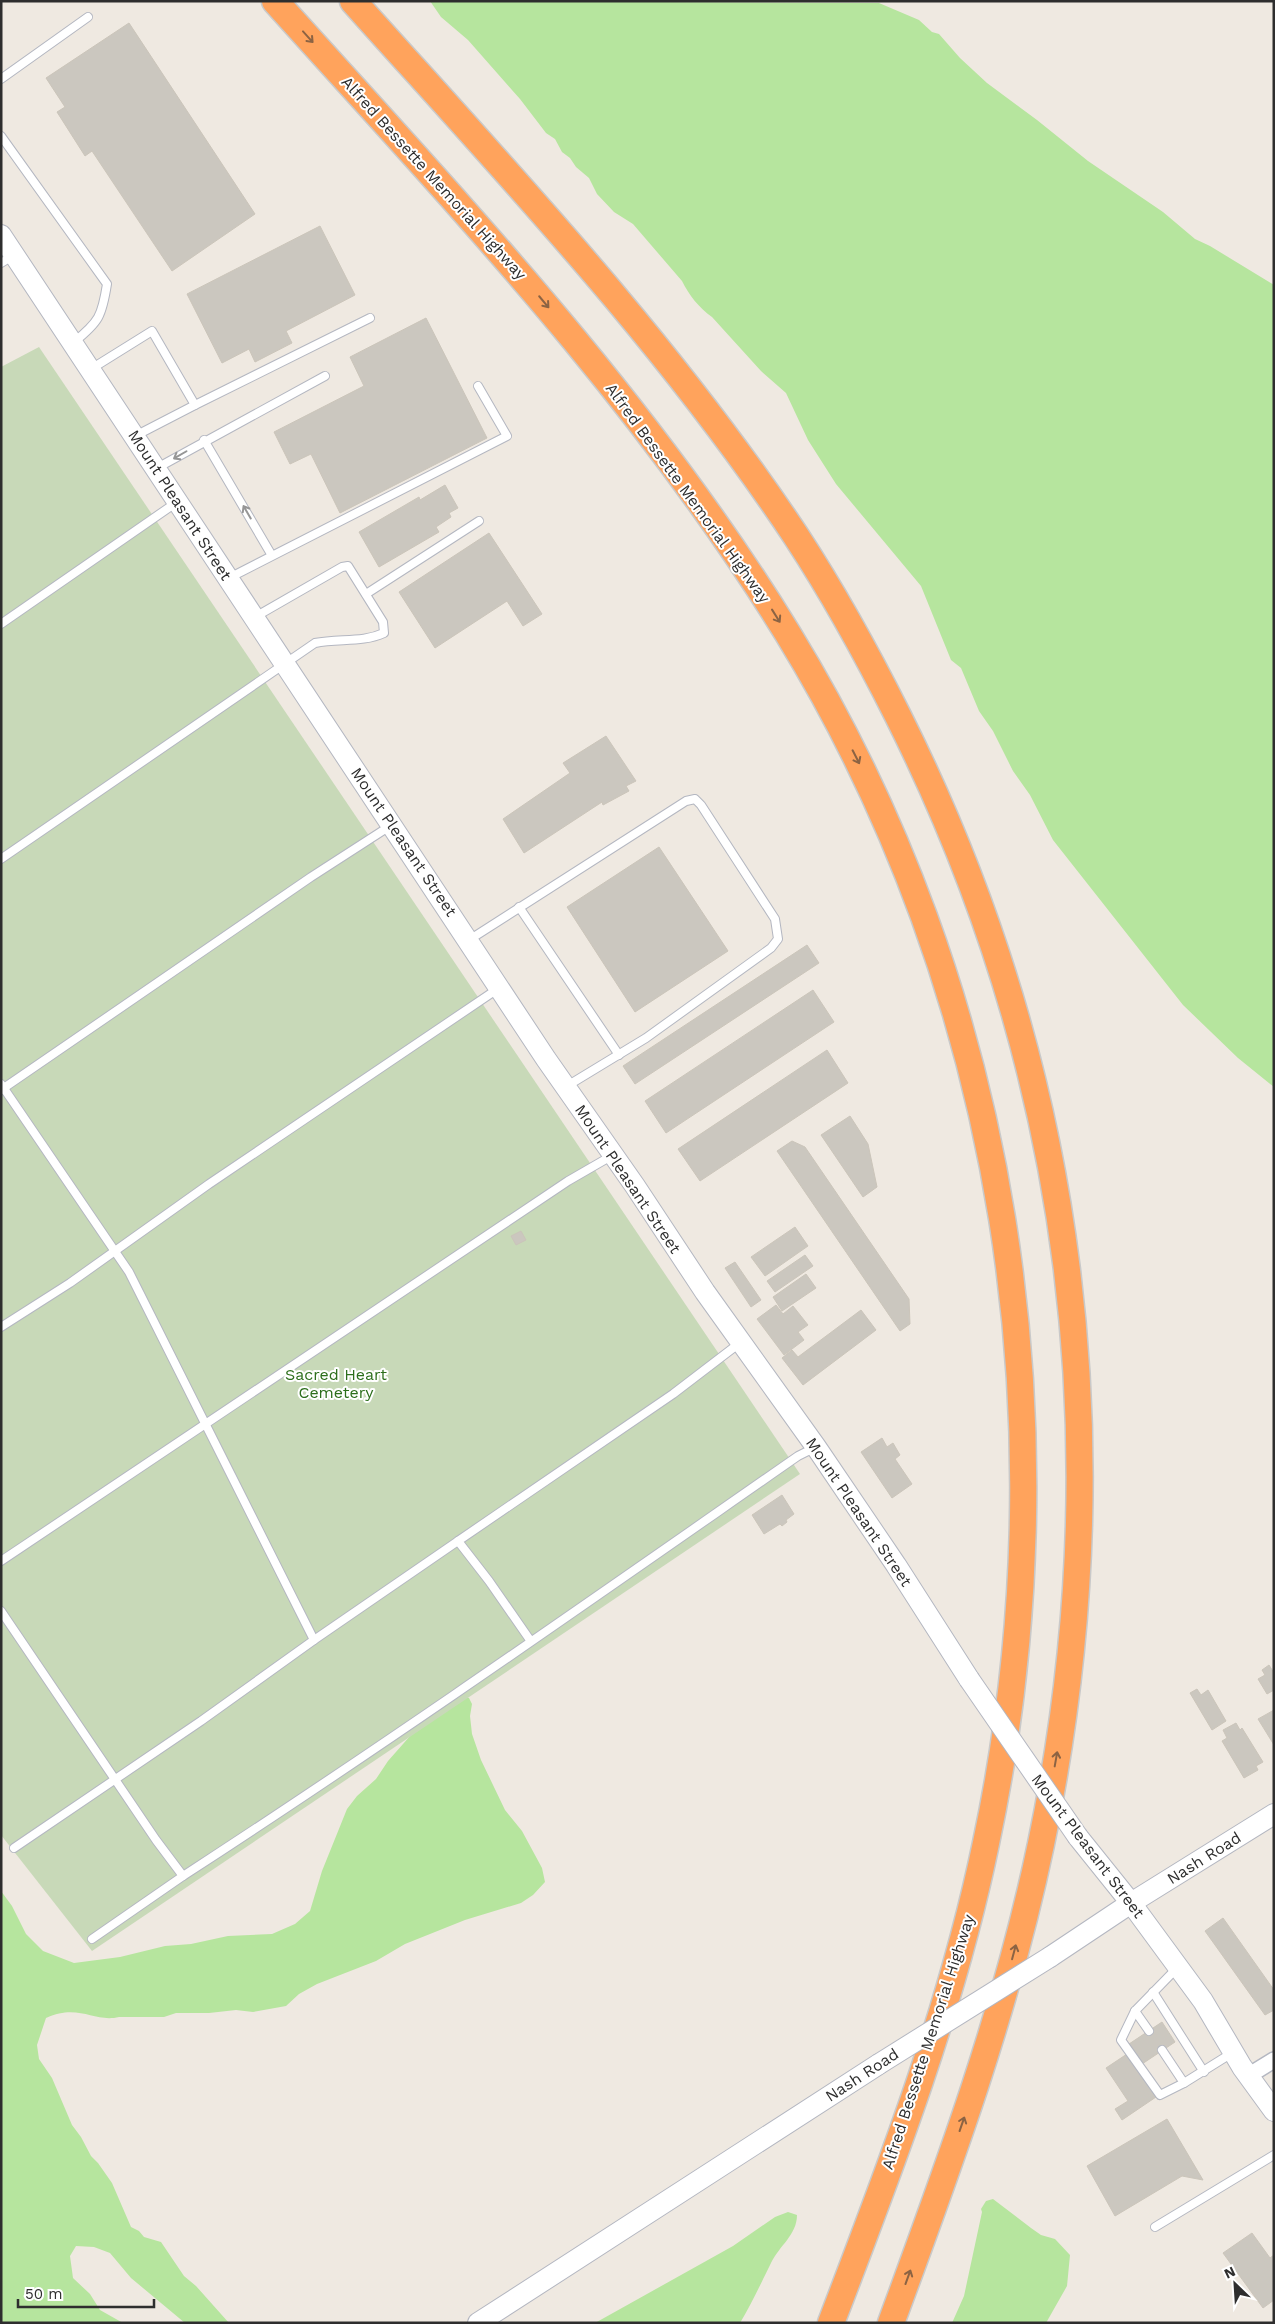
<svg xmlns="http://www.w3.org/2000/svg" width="1275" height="2324" font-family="'Work Sans',sans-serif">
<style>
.green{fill:#b6e59e}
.cemetery{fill:#c8d9b8}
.building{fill:#cbc7bf;stroke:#cbc5ba}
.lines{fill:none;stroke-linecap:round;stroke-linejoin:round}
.lane-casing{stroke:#b4b7c1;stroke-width:10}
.street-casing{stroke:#b4b7c1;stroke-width:18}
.secondary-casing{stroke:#b4b7c1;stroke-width:22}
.highway-casing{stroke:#c9c9c9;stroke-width:29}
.lane{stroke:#fff;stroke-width:8}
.street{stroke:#fff;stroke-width:15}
.secondary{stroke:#fff;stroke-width:20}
.highway{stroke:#ffa35c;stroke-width:26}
.secondary-bridge-casing{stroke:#b4b7c1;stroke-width:22;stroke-linecap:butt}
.secondary-bridge{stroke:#fff;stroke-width:20}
.oneway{stroke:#8c6343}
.oneway2{stroke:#969696}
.labels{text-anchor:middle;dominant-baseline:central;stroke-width:4;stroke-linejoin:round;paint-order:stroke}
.street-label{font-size:16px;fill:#2e2e2e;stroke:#fff}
.park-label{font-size:16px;fill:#2c6e1b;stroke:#fff}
</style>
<rect width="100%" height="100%" fill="#efe9e1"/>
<g class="green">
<path d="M 430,1 L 879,3 L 919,20 L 932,32 L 939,34 L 960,58 L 987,83 L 1037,120 L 1088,161 L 1163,212 L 1195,239 L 1210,246 L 1274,285 L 1274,1087 L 1238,1058 L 1183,1005 L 1053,840 L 1030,795 L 1013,771 L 993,731 L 979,711 L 961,668 L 951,660 L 921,586 L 836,484 L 808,440 L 786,393 L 761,371 L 712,317 C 699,308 689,295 682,281 L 633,224 L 614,212 L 597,194 L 589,178 L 576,167 L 570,158 L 562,152 L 555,139 L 546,133 L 520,99 L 468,40 L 441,17 Z"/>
<path d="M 461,1696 L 469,1698 L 472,1704 L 470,1716 L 472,1734 L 481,1760 L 505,1810 L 522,1831 L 542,1868 L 545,1882 L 533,1895 L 521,1903 L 465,1920 L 405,1944 L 376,1961 L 317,1984 L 299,1994 L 286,2006 L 253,2012 L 236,2010 L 209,2013 L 176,2013 L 164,2017 L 119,2017 C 94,2023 79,2003 46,2018 L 37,2045 L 39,2059 L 52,2078 L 72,2125 L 81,2137 L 91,2156 L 98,2163 L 112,2183 L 131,2227 L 139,2231 L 144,2237 L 161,2242 L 184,2276 L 196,2286 L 229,2323 L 185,2323 L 131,2278 L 110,2253 L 94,2247 L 76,2246 L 70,2256 L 73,2278 L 90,2294 L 100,2310 L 123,2323 L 1,2323 L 1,1891 L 12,1906 L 26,1934 L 43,1951 L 74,1963 L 120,1957 L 165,1946 L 191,1944 L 228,1936 L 272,1934 L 295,1924 L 310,1911 L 322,1871 L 347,1809 L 357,1796 L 376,1779 L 388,1761 L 433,1710 Z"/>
<path d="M 993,2199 L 1031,2228 L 1041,2235 L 1055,2239 L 1070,2255 L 1067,2286 L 1046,2323 L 952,2323 L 964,2296 L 982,2212 L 981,2209 L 986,2201 Z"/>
<path d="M 788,2212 L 797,2215 C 797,2235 779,2246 771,2263 C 761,2283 752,2303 740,2323 L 595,2323 L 733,2246 L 775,2217 Z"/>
</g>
<path class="cemetery" d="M 39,347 L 800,1474 L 92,1951 L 1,1835 L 1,367 Z"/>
<g class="building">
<path d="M 129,23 L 255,214 L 172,271 L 92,151 L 85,156 L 57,112 L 65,107 L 46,78 Z"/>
<path d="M 320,226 L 355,295 L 286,331 L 292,343 L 255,362 L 249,349 L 222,363 L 187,294 Z"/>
<path d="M 426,318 L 487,438 L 340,513 L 311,454 L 290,464 L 274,432 L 364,386 L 350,357 Z"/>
<path d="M 445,485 L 458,508 L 449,513 L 451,517 L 436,527 L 439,532 L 379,567 L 359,532 L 419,497 L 420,500 Z"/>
<path d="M 489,533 L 542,614 L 523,626 L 507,601 L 435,648 L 399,592 Z"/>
<path d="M 606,736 L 636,781 L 626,786 L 629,791 L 603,805 L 602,802 L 524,853 L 503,819 L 570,773 L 563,763 Z"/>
<path d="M 659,847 L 728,951 L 635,1012 L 567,907 Z"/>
<path d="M 807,945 L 819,963 L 635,1084 L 623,1066 Z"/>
<path d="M 813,990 L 834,1022 L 666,1133 L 645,1101 Z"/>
<path d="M 827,1050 L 848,1083 L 700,1181 L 678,1149 Z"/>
<path d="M 850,1116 L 868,1144 L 877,1187 L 863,1197 L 821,1135 Z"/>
<path d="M 792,1141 L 805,1147 L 909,1299 L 910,1324 L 900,1331 L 777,1151 Z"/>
<path d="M 795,1227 L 808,1246 L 765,1276 L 751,1257 Z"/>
<path d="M 521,1231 L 526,1240 L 516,1245 L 511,1236 Z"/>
<path d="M 805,1255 L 813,1266 L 775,1292 L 767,1281 Z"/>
<path d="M 735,1262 L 761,1300 L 751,1307 L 725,1268 Z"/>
<path d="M 806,1274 L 816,1288 L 782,1311 L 773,1297 Z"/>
<path d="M 776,1305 L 783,1314 L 793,1306 L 808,1325 L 798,1332 L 804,1340 L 784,1355 L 757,1319 Z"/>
<path d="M 861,1310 L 876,1330 L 803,1385 L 782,1358 L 792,1350 L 798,1357 Z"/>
<path d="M 882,1438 L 887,1447 L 893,1443 L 900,1455 L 895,1459 L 912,1484 L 892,1498 L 861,1452 Z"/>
<path d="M 782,1495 L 794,1514 L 786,1520 L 787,1522 L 782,1526 L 780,1524 L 764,1534 L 752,1515 Z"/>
<path d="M 1269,1665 L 1274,1673 L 1274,1690 L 1267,1694 L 1258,1679 L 1265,1675 L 1262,1670 Z"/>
<path d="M 1197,1689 L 1201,1695 L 1208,1690 L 1226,1721 L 1212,1730 L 1190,1693 Z"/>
<path d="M 1274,1710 L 1274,1745 L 1258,1719 Z"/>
<path d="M 1236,1723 L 1240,1730 L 1242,1728 L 1263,1762 L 1256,1766 L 1258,1770 L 1244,1778 L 1222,1741 L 1227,1738 L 1223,1730 Z"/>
<path d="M 1223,1918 L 1274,1990 L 1274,2010 L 1265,2015 L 1205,1931 Z"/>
<path d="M 1162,2022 L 1175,2042 L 1142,2064 L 1129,2044 Z"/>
<path d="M 1127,2054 L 1156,2097 L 1122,2120 L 1115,2109 L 1128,2101 L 1106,2068 Z"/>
<path d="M 1167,2119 L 1203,2180 L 1182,2176 L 1115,2216 L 1087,2166 Z"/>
<path d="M 1252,2233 L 1270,2258 L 1274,2255 L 1274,2300 L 1263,2308 L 1223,2253 Z"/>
</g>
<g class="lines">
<g class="lane-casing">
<g id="lane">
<path d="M 1,79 L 88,17"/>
<path d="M 1,136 L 107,284 C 102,316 99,322 74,342"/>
<path d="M 1,263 L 14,255"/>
<path d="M 91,369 L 152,331 L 195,405 L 135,436"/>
<path d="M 195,405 L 370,318"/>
<path d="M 204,440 L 271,554"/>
<path d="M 157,468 L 325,376"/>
<path d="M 229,578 L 507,436 L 478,386"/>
<path d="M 366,594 L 479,521"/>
<path d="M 1,624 L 177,502"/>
<path d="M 1,859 L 315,643 C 339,638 362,643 384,633 L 383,622 L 348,566 L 342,567 L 255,617"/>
<path d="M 519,907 L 619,1055"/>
<path d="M 469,940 L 686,801 L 695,799 L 701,805 L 775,919 L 778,939 L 771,948 L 646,1038 L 567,1086"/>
<path d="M 1,1084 L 129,1272 L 314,1640 L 201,1721 L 14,1848"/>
<path d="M 1,1090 L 311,877 L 390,826"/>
<path d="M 1,1327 L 70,1283 L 209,1184 L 499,988"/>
<path d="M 1,1561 L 568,1181 L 613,1155"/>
<path d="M 1,1611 L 156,1840 L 183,1876 L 92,1939"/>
<path d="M 314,1640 L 458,1541"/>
<path d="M 530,1640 L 489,1581 L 458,1541 L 673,1394 L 741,1342"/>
<path d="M 183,1876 C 391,1741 594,1598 798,1456 L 814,1448"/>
<path d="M 1153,1992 L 1204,2072"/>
<path d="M 1135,2011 L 1121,2040 L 1160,2095 L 1184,2083"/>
<path d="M 1149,2031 L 1135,2011 L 1177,1968"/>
<path d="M 1162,2050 L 1184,2083 L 1232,2053"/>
<path d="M 1155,2227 L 1274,2155"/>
</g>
</g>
<g class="street-casing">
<path id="street" d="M 1248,2076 L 1274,2060"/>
</g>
<g class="secondary-casing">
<g id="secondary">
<path d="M 1,235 L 546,1059 L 635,1186 L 705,1292 L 816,1447 L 896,1565 L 969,1679"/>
<path d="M 1078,1837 L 1131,1903 L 1203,2001 L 1242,2067 L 1274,2111"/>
<path d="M 1050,1957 L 1131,1903 L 1274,1814"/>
<path d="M 478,2323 L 879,2064"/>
</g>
</g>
<g class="highway-casing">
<g id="highway">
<path d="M 275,1 C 457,203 645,401 788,634 C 1008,993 1073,1432 986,1843 C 952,2008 891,2166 831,2323"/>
<path d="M 353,1 C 508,174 667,342 796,536 C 834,594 867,654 898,716 C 1076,1071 1122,1455 1041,1844 C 1007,2008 949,2166 891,2323"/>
</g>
</g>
<use href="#lane" class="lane"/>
<use href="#street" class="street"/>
<use href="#secondary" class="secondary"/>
<use href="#highway" class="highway"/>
<g class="secondary-bridge-casing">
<g id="secondary-bridge">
<path d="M 969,1679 L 1078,1837"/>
<path d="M 879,2064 L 1050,1957"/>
</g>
</g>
<use href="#secondary-bridge" class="secondary-bridge"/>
</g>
<defs><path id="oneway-shaft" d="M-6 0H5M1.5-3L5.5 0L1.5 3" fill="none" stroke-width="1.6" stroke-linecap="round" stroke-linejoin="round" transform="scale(1.25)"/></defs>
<g class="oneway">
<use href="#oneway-shaft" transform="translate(308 37) rotate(48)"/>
<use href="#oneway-shaft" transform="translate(544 302) rotate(50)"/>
<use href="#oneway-shaft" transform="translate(776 616) rotate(58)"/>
<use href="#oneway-shaft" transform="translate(856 757) rotate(63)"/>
<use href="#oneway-shaft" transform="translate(1056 1759) rotate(-80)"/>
<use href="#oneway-shaft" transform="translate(1014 1952) rotate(-75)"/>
<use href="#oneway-shaft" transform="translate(962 2124) rotate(-71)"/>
<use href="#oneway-shaft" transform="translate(908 2277) rotate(-70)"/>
</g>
<g class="oneway2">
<use href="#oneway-shaft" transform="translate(180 455) rotate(150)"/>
<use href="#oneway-shaft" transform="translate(247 512) rotate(-120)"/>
</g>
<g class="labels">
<g class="street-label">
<text transform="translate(434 178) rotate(48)">Alfred Bessette Memorial Highway</text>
<text transform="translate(688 493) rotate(54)">Alfred Bessette Memorial Highway</text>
<text transform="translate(180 505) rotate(57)">Mount Pleasant Street</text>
<text transform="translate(404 842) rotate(56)">Mount Pleasant Street</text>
<text transform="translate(628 1179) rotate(56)">Mount Pleasant Street</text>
<text transform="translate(859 1512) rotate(56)">Mount Pleasant Street</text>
<text transform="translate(1088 1846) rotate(53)">Mount Pleasant Street</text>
<text transform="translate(1204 1858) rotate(-32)">Nash Road</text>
<text transform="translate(928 2042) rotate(-72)">Alfred Bessette Memorial Highway</text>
<text transform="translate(862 2075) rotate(-33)">Nash Road</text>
</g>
<g class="park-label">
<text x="336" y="1374">Sacred Heart<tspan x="336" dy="18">Cemetery</tspan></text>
</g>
</g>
<rect width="1275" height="2324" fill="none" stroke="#2e2e2e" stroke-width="5"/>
<g transform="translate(1235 2284) rotate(335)" stroke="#ffffff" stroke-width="4" paint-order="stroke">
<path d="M0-4L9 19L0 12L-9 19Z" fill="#2e2e2e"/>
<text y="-8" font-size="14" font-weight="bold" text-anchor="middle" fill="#2e2e2e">N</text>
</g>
<path d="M18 2299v8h136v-8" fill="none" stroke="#2e2e2e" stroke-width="2.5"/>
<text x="25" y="2299" font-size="15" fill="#2e2e2e" stroke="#ffffff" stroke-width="4" paint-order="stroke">50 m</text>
</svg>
